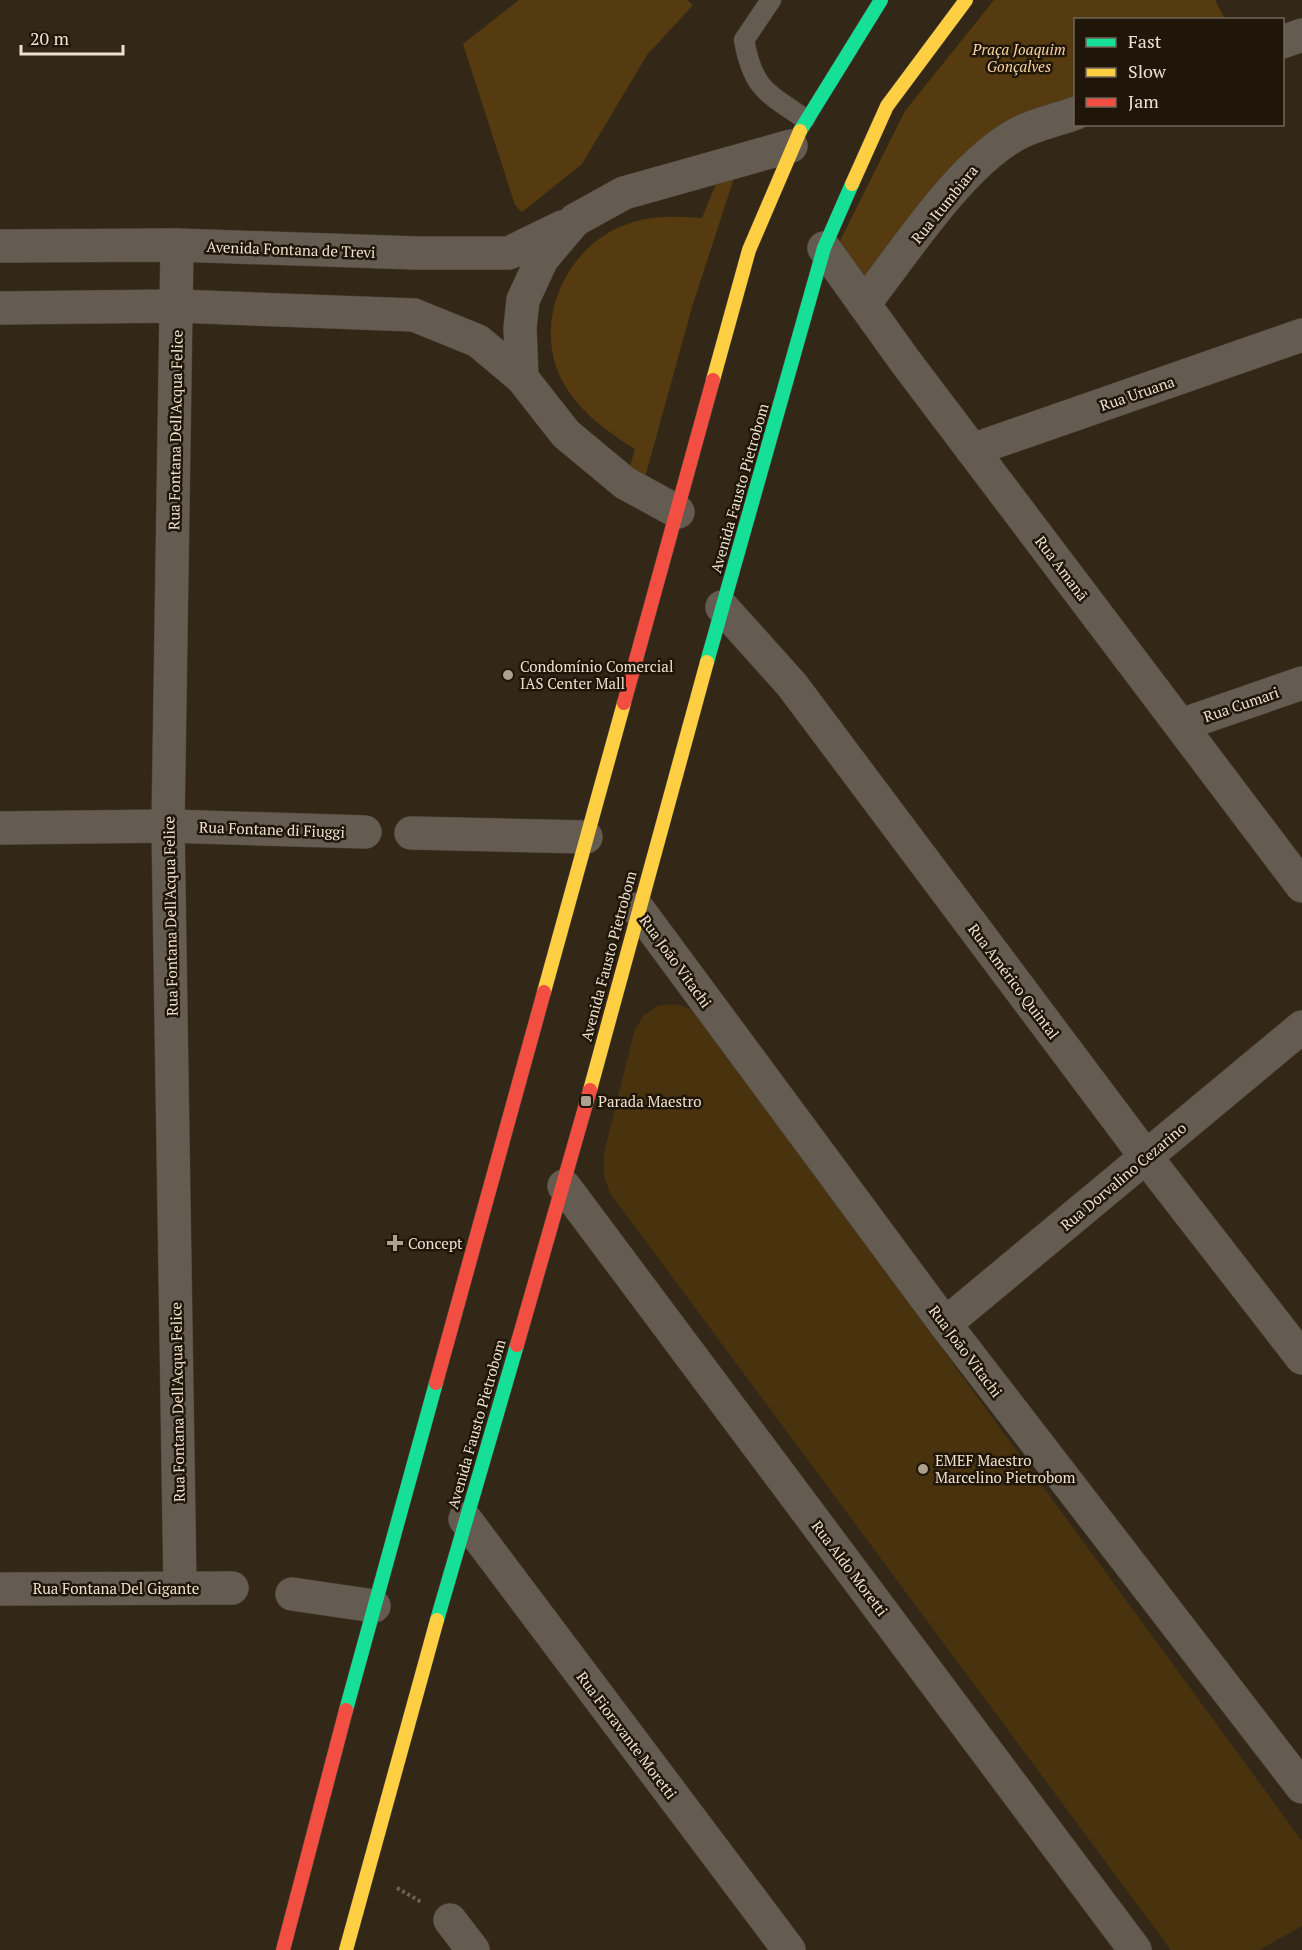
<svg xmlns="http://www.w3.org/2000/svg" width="1302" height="1950" font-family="'PT Serif',serif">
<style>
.built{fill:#49320e}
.green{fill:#563b11}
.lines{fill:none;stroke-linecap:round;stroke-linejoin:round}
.lane-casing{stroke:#4c4337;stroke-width:21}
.street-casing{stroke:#4c4337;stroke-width:34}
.fast-casing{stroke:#4c4337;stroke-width:15}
.slow-casing{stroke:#4c4337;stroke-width:15}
.jam-casing{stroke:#4c4337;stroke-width:15}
.path{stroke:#696257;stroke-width:4;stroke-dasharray:3 3;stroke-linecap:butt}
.lane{stroke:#645c51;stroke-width:20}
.street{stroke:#645c51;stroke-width:33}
.fast{stroke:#16e098;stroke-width:14}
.slow{stroke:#ffcf43;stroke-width:14}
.jam{stroke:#f24e42;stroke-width:14}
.poi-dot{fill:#aca08f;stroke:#1f1609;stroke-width:2}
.labels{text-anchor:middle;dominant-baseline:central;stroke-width:5;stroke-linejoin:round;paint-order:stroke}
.park-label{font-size:15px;font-style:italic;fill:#f9d3a2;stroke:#1f1609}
.street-label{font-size:15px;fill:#ede0cf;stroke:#1f1609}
.poi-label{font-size:15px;fill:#ede0cf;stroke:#1f1609;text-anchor:start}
</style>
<rect width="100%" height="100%" fill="#332818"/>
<path class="built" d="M 671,1004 L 681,1005 L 696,1012 L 1302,1841 L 1302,1926 L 1259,1950 L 1171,1950 L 610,1193 L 604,1176 L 604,1153 L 634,1032 L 643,1016 L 657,1006 Z"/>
<g class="green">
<path d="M 519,0 L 687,0 L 693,5 L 647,55 L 582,164 L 522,212 L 515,205 L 463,44 Z"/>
<path d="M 994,0 L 1215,0 L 1225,19 L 1076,20 L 1075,97 L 863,286 L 837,247 L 905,111 Z"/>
<path d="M 734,178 L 692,307 L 644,481 L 629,470 L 635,449 C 609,433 584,415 567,389 C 529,331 562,248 625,225 C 651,215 674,216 702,218 L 716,184 Z"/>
</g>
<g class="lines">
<g class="lane-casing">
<path id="lane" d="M 771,0 L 744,40 C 753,89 766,92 805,119"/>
</g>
<g class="street-casing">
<g id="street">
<path d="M 1282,42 L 1302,35"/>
<path d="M 177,245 L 168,826 L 180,1587"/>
<path d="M 0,246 L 177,245 L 416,253 L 509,253 L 562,227"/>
<path d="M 824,248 L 905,361 L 1302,886"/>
<path d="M 864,304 C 905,252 961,163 1019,133 C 1036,124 1057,120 1076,113"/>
<path d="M 0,308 L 177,306 L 414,315 L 478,341 L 522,378"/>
<path d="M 972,450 L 1302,335"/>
<path d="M 678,512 L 625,483 L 566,434 L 522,378 L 520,328 L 523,300 L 542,259 L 575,220 L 624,193 L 791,146"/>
<path d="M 722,607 L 792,685 L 1146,1157 L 1302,1358"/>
<path d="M 1181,725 L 1302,683"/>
<path d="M 0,828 L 168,826 L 365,832"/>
<path d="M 411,833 L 586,837"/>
<path d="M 638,909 L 945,1324 L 1302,1787"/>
<path d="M 564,1186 L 1135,1950"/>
<path d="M 945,1324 L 1302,1027"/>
<path d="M 465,1519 L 789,1950"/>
<path d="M 0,1589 L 232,1588"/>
<path d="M 292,1594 L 374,1606"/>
<path d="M 450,1920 L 473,1950"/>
</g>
</g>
<g class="fast-casing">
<g id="fast">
<path d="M 800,131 L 881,0"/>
<path d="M 707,662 L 824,248 L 852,184"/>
<path d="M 437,1620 L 517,1345"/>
<path d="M 346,1710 L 436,1383"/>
</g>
</g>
<g class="slow-casing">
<g id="slow">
<path d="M 852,184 L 887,106 L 966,0"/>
<path d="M 713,380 L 749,250 L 800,131"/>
<path d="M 544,992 L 624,703"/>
<path d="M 590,1090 L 707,662"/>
<path d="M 346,1950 L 437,1620"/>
</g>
</g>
<g class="jam-casing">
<g id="jam">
<path d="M 624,703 L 713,380"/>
<path d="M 517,1345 L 590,1090"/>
<path d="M 436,1383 L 544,992"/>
<path d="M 283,1950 L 346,1710"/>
</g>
</g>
<path class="path" d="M 397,1888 L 421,1902"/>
<use href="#lane" class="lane"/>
<use href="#street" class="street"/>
<use href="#fast" class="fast"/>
<use href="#slow" class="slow"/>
<use href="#jam" class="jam"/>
</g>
<g class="poi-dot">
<circle cx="508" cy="675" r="6"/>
<rect x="580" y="1095" width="12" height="12" rx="3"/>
<path d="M392 1234h6v6h6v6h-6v6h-6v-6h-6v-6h6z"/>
<circle cx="923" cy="1469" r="6"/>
</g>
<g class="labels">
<g class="park-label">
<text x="1019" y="49">Praça Joaquim<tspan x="1019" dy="17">Gonçalves</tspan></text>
</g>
<g class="street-label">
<text transform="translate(944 204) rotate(-51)">Rua Itumbiara</text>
<text transform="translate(291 249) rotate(2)">Avenida Fontana de Trevi</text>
<text transform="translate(1137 393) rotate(-19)">Rua Uruana</text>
<text transform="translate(175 430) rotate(-89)">Rua Fontana Dell'Acqua Felice</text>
<text transform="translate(739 488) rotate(-74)">Avenida Fausto Pietrobom</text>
<text transform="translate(1062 568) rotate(53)">Rua Amanã</text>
<text transform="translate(1241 704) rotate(-19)">Rua Cumari</text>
<text transform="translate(272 829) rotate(2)">Rua Fontane di Fiuggi</text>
<text transform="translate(170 916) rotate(-91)">Rua Fontana Dell'Acqua Felice</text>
<text transform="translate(608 956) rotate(-75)">Avenida Fausto Pietrobom</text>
<text transform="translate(676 961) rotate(54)">Rua João Vitachi</text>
<text transform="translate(1014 981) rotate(53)">Rua Américo Quintal</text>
<text transform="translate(1123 1176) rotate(-40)">Rua Dorvalino Cezarino</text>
<text transform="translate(966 1351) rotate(53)">Rua João Vitachi</text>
<text transform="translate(177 1402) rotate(-91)">Rua Fontana Dell'Acqua Felice</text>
<text transform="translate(476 1424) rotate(-74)">Avenida Fausto Pietrobom</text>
<text transform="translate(850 1568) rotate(53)">Rua Aldo Moretti</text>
<text x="116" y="1588">Rua Fontana Del Gigante</text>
<text transform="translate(627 1735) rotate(53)">Rua Fioravante Moretti</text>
</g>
<g class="poi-label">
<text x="520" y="666">Condomínio Comercial<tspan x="520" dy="17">IAS Center Mall</tspan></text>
<text x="598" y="1101">Parada Maestro</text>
<text x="408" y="1243">Concept</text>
<text x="935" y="1460">EMEF Maestro<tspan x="935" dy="17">Marcelino Pietrobom</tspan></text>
</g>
</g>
<rect x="1074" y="18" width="210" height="108" fill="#1f1609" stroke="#716758" stroke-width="1.5"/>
<rect x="1086" y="38" width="30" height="9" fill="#16e098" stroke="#716758" stroke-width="1.5"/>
<text x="1128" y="48" font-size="18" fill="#ede0cf">Fast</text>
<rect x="1086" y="68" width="30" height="9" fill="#ffcf43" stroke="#716758" stroke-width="1.5"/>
<text x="1128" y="78" font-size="18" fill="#ede0cf">Slow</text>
<rect x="1086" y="98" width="30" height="9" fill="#f24e42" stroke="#716758" stroke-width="1.5"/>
<text x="1128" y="108" font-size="18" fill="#ede0cf">Jam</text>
<path d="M21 45v9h102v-9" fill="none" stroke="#ede0cf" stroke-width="3"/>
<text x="30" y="45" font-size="18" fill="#ede0cf" stroke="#1f1609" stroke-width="4.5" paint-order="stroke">20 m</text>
</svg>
